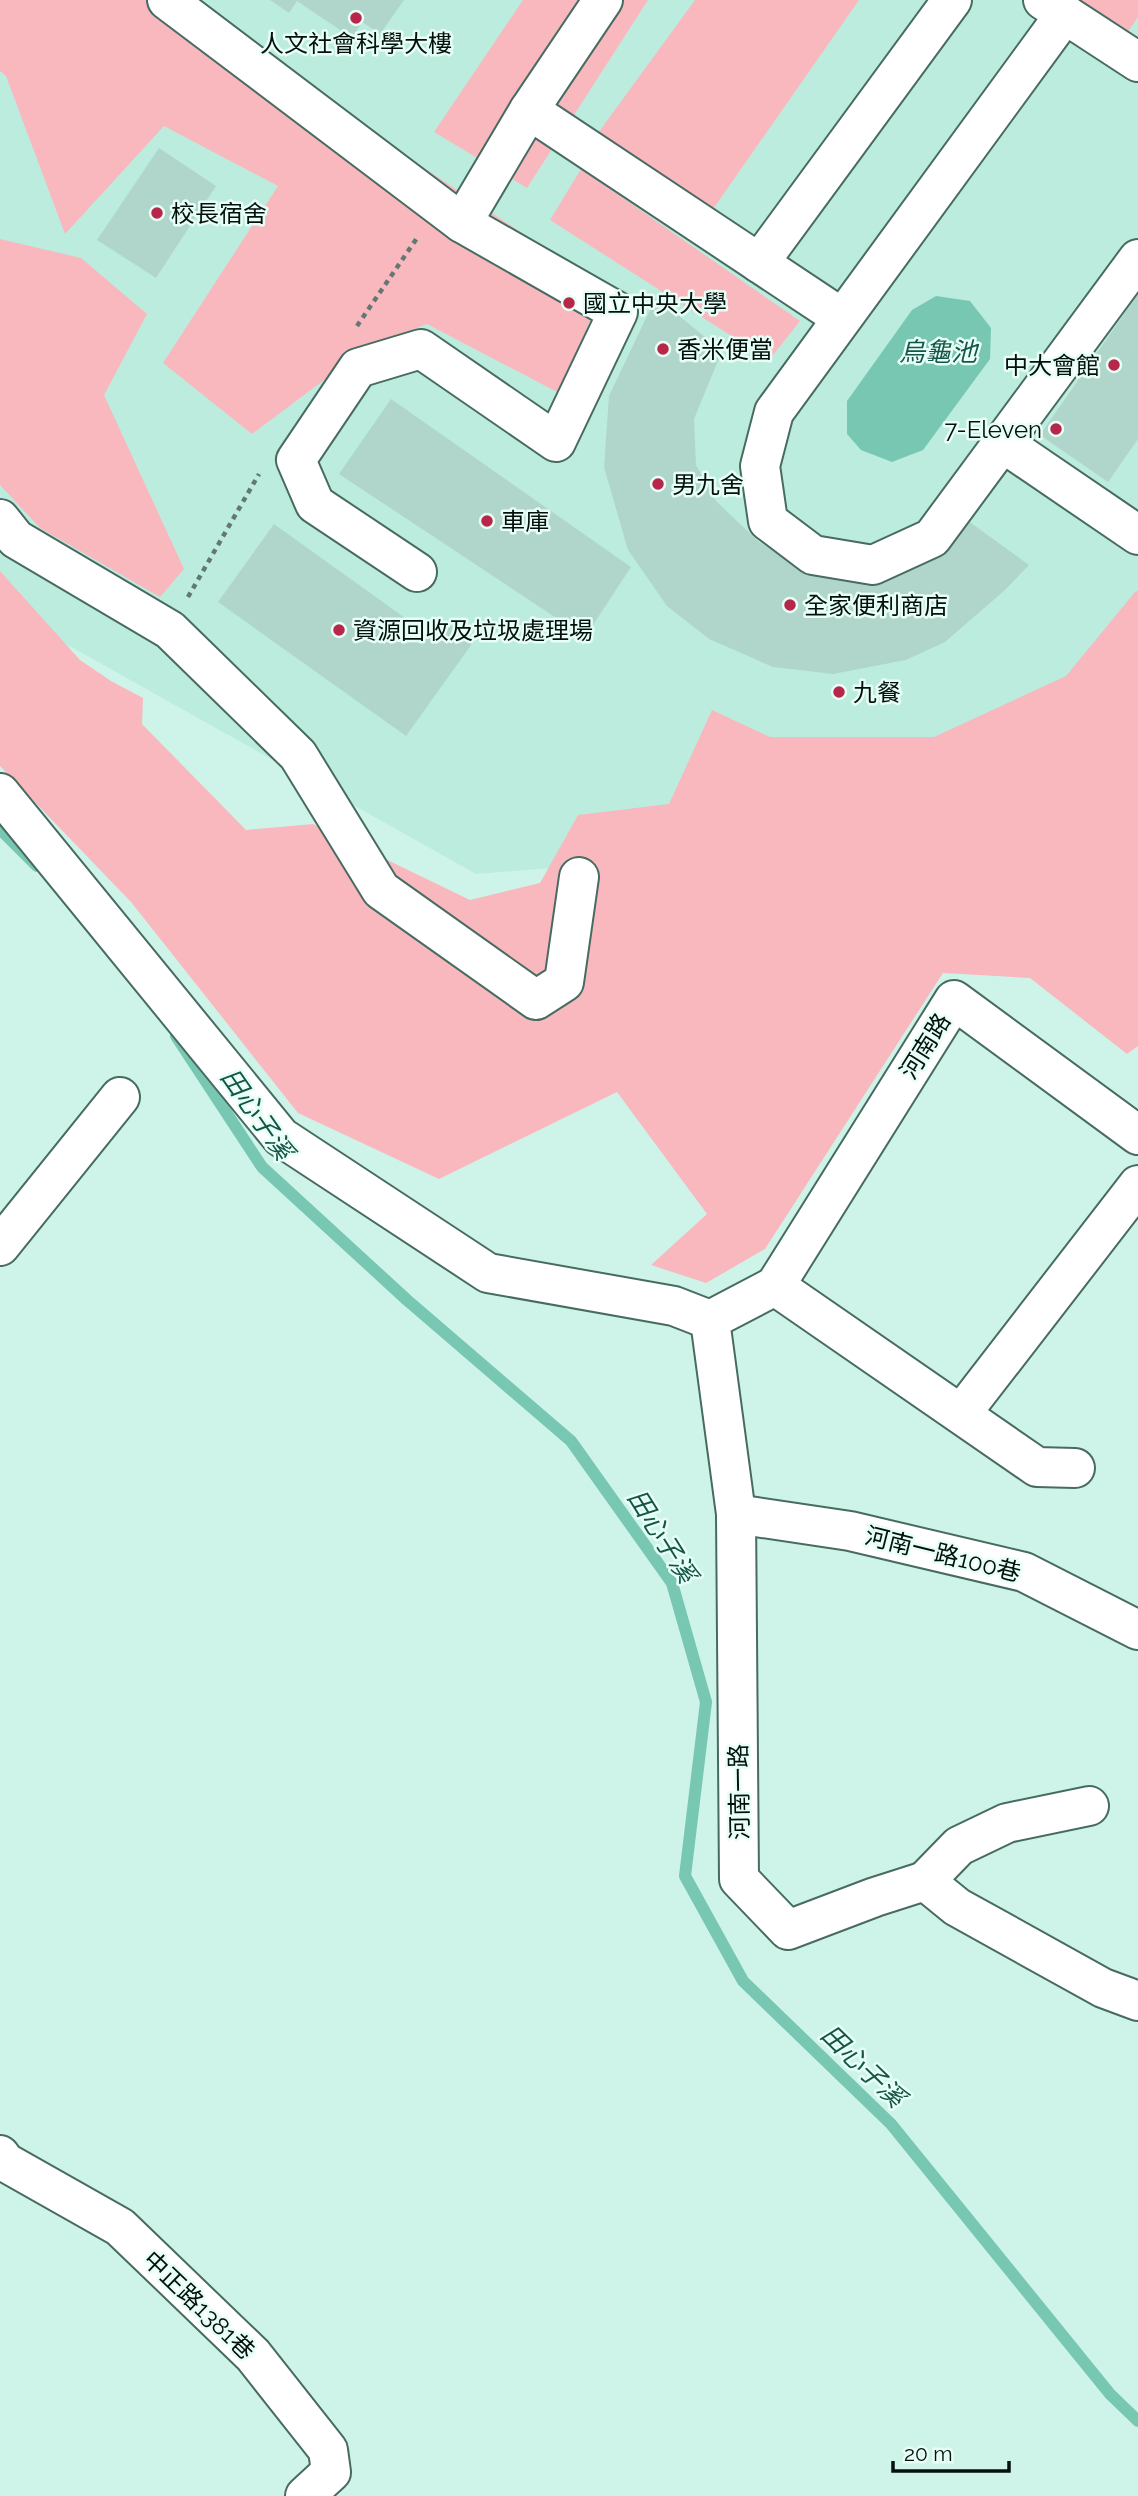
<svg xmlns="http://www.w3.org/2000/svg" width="1138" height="2496" font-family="Raleway,'Noto Sans TC',sans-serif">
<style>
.built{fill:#bcecde}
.green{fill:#f9b8be}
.water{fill:#78c7b2}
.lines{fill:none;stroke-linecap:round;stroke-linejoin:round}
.stream{stroke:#78c7b2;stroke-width:12}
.building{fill:#b0d6cb}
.minor-casing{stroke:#486b61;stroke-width:42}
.path{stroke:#617972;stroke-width:4.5;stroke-dasharray:5 5;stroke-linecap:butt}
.minor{stroke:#fff;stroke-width:38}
.poi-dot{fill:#b8274a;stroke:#e7fef6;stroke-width:2.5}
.labels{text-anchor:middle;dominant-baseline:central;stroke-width:5;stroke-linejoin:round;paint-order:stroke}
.poi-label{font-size:24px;fill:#04100c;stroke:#e7fef6;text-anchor:start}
.street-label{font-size:24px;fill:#04100c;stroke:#e7fef6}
.water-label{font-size:26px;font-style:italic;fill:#145547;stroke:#e7fef6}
</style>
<rect width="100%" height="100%" fill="#cef4e9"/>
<path class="built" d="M 0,0 L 1138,0 L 1138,787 L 820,847 L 476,874 L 0,607 Z"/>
<g class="green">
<path d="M 0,0 L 170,0 L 531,239 L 592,316 L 559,393 L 427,324 L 368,347 L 252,434 L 163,363 L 278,186 L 164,126 L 65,234 L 6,76 L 0,71 Z"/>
<path d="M 523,0 L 648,0 L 527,188 L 434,132 Z"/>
<path d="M 695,0 L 859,0 L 711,212 L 598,133 Z"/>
<path d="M 1067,0 L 1138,0 L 1138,17 L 1123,39 Z"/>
<path d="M 581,169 L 800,321 L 769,360 L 550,220 Z"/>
<path d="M 0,239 L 81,258 L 147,314 L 104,395 L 184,569 L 160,597 L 40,528 L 0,485 Z"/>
<path d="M 0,571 L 80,660 L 111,681 L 143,698 L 142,724 L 246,830 L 313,824 L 470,900 L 540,883 L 578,815 L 669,804 L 712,710 L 770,737 L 934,737 L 1066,676 L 1135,592 L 1138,591 L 1138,1046 L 1127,1054 L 1030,978 L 943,973 L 765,1249 L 706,1283 L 651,1265 L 707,1214 L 617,1092 L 439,1179 L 298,1113 L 131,902 L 0,766 Z"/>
</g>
<path class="water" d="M 936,296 L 970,301 L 991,328 L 990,359 L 923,450 L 892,462 L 861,450 L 847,434 L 847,401 L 912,310 Z"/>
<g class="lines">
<g class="stream">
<path d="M 0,829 L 37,866"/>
<path d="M 176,1036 L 262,1167 L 407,1300 L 571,1441 L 672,1583 L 706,1702 L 685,1876 L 743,1981 L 891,2124 L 1110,2394 L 1138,2421"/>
</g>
</g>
<g class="building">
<path d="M 270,0 L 404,0 L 380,34 L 362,22 L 352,38 L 297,1 L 289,13 Z"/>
<path d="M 159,148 L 216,186 L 156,278 L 97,240 Z"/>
<path d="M 1138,294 L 1138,439 L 1108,482 L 1040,435 Z"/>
<path d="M 656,297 L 722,351 L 694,419 L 696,465 L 716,501 L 759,542 L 817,575 L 864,580 L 967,520 L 1029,565 L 1005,590 L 945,642 L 906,660 L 833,674 L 773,667 L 709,639 L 667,606 L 628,550 L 604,467 L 609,396 Z"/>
<path d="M 391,399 L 631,567 L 585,637 L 339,474 Z"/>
<path d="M 274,524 L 433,638 L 445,621 L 474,641 L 406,736 L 218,602 Z"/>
</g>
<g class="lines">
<g class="minor-casing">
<g id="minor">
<path d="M 167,0 L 462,223 L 529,110 L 603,0"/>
<path d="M 1043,0 L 1138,62"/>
<path d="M 1065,14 L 774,412 L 760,466 L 768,521 L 813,555 L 873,565 L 932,538 L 1138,259"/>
<path d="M 529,110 L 842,318"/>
<path d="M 759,263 L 952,0"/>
<path d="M 1003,443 L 1138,535"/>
<path d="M 0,519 L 16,539 L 170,630 L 298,755 L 381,890 L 536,1000 L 564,982 L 579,877"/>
<path d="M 417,572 L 315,504 L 296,460 L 358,368 L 421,349 L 556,442 L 618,312 L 462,223"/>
<path d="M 0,793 L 281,1137 L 488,1273 L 674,1306 L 710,1320"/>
<path d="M 0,1246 L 120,1097"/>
<path d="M 775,1286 L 710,1320 L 736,1514 L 739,1879 L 788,1930 L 875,1897 L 925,1881 L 957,1907 L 1103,1988 L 1138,2001"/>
<path d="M 775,1286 L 954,1000 L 1138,1135"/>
<path d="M 775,1286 L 1037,1467 L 1075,1468"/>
<path d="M 961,1414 L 1138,1185"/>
<path d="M 736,1514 L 850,1531 L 1024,1572 L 1138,1630"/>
<path d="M 925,1881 L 959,1846 L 1007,1823 L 1089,1806"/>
<path d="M 0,2155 L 5,2162 L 120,2227 L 253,2355 L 328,2450 L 331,2472 L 305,2496"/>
</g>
</g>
<g class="path">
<path d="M 357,326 L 417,238"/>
<path d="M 188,597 L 259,474"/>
</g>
<use href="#minor" class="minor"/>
</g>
<g class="poi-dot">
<circle cx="356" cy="18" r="7"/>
<circle cx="157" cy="213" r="7"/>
<circle cx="569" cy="303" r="7"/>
<circle cx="663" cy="349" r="7"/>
<circle cx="1114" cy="365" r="7"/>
<circle cx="1056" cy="429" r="7"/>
<circle cx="658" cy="484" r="7"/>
<circle cx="487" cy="521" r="7"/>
<circle cx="790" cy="605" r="7"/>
<circle cx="339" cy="630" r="7"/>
<circle cx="839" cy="692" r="7"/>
</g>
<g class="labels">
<g class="poi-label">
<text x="356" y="43" text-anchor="middle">人文社會科學大樓</text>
<text x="171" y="213">校長宿舍</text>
<text x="583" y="303">國立中央大學</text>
<text x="677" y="349">香米便當</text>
<text x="1100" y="365" text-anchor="end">中大會館</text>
<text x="1042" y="429" text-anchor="end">7-Eleven</text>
<text x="672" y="484">男九舍</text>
<text x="501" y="521">車庫</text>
<text x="804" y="605">全家便利商店</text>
<text x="353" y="630">資源回收及垃圾處理場</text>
<text x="853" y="692">九餐</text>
</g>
<g class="street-label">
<text transform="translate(925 1046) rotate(-58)">河南路</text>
<text transform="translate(943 1554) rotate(14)">河南一路100巷</text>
<text transform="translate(739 1792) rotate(-91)">河南一路</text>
<text transform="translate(199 2305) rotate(44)">中正路1381巷</text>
</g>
<g class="water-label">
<text x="938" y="352">烏龜池</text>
<text transform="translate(257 1114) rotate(55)">田心子溪</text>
<text transform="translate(662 1536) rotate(58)">田心子溪</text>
<text transform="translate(863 2066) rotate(44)">田心子溪</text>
</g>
</g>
<path d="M893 2461v10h116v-10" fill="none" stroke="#04100c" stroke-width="3.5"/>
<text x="904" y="2461" font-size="21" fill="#04100c" stroke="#e7fef6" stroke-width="5" paint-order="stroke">20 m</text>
</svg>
